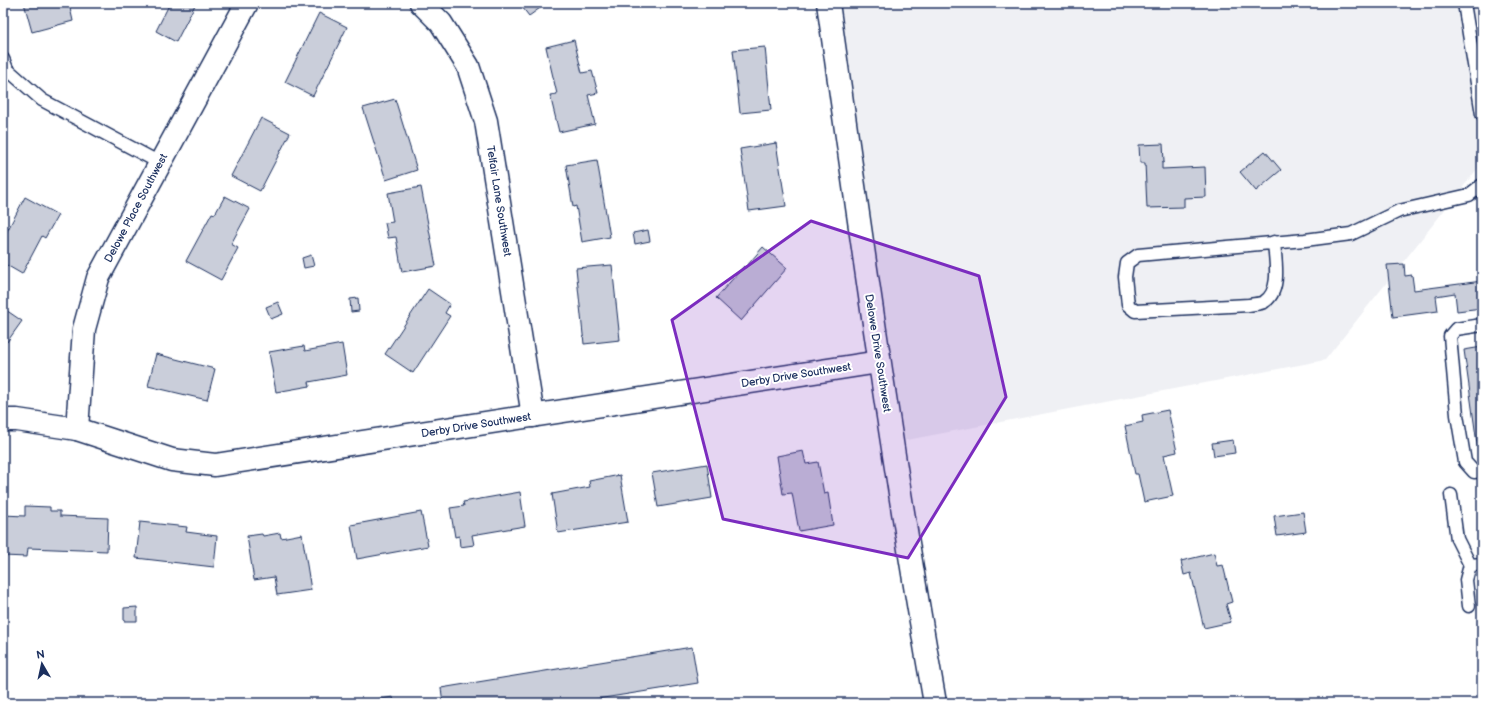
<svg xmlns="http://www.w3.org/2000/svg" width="1485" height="706" font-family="'Balsamiq Sans',sans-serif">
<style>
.built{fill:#eff0f4}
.building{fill:#caceda;stroke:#1b2f5e}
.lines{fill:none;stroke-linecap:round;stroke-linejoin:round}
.service-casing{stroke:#1b2f5e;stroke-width:15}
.minor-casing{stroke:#1b2f5e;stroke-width:25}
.tertiary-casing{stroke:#1b2f5e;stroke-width:25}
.service{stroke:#fff;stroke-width:12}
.minor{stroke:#fff;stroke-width:22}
.tertiary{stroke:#fff;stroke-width:22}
.marked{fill:#7b2cbf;fill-opacity:0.2;stroke:#7b2cbf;stroke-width:3;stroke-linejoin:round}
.labels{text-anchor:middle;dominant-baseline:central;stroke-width:4;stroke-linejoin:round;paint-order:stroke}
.street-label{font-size:11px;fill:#1b2f5e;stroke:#fff}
</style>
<rect width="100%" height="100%" fill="#fff"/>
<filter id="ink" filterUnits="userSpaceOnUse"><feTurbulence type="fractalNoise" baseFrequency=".025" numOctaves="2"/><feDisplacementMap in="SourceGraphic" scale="8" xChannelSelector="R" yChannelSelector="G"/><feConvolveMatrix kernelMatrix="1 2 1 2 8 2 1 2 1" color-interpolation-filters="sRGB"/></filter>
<g filter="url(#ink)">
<path class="built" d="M 836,3 L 1482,3 L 1482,163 L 1325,360 L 891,443 Z"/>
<g class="building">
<path d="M 24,3 L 69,3 L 73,21 L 32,32 Z"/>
<path d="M 170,3 L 196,3 L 176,42 L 156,31 Z"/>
<path d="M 519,3 L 547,3 L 529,16 Z"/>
<path d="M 724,3 L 734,3 L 726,7 Z"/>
<path d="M 319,13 L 347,27 L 313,96 L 285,82 Z"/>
<path d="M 574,40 L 582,73 L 592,71 L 598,93 L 588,95 L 595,124 L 559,132 L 550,95 L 557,94 L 546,47 Z"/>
<path d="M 765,47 L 771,110 L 740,113 L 733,50 Z"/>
<path d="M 395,99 L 417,170 L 386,180 L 363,108 Z"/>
<path d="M 261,118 L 290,133 L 260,191 L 231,176 Z"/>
<path d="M 776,143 L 786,206 L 749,211 L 740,149 Z"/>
<path d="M 1163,144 L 1164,162 L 1162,163 L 1162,169 L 1205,167 L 1206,197 L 1184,198 L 1184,207 L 1147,208 L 1145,163 L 1140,163 L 1139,145 Z"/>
<path d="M 1265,151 L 1281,170 L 1256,191 L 1240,172 Z"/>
<path d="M 597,160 L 610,237 L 582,242 L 576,206 L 573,207 L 566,165 Z"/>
<path d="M 421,187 L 436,266 L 402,272 L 396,237 L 388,238 L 385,223 L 393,222 L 388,193 Z"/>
<path d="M 225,196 L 250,209 L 231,244 L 238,248 L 221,280 L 186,261 L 212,213 L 215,214 Z"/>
<path d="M 25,197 L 58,215 L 45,238 L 42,236 L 22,274 L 3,263 L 3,239 Z"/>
<path d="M 648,230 L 650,241 L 635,244 L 633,233 Z"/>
<path d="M 763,247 L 787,268 L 741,321 L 716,298 L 744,266 L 745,268 Z"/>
<path d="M 311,255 L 314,266 L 304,268 L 302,258 Z"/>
<path d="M 1404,264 L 1405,276 L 1412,275 L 1414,290 L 1482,281 L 1482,308 L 1457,311 L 1455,293 L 1436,296 L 1438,311 L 1393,317 L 1387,265 Z"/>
<path d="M 612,265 L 620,340 L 584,344 L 576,268 Z"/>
<path d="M 428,289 L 450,304 L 445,313 L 450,316 L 413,373 L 385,354 Z"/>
<path d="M 358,298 L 359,311 L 351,312 L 350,299 Z"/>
<path d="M 278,302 L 283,314 L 271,319 L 266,307 Z"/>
<path d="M 3,308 L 22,321 L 7,342 L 3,339 Z"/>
<path d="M 342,344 L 347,375 L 309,382 L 310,386 L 276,392 L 269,352 L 304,346 L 305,351 Z"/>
<path d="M 1482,347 L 1482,451 L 1478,451 L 1464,350 Z"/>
<path d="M 156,354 L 215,369 L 207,400 L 148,386 Z"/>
<path d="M 1168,410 L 1177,452 L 1164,455 L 1173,496 L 1144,502 L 1138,474 L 1135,474 L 1125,426 L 1143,422 L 1142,415 Z"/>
<path d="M 1233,440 L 1235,453 L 1214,456 L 1212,443 Z"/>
<path d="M 803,451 L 806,464 L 818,462 L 824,494 L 828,493 L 833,525 L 799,531 L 792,493 L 783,494 L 777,456 Z"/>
<path d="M 707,464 L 712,498 L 658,507 L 652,473 Z"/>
<path d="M 620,475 L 628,522 L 558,533 L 552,494 L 590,487 L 589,481 Z"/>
<path d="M 520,492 L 525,526 L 472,535 L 474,545 L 460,547 L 459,536 L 455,537 L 450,508 L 464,506 L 463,502 Z"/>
<path d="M 25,506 L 50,507 L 50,511 L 60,511 L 60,516 L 108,518 L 107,551 L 28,548 L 27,557 L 3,556 L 3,515 L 25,516 Z"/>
<path d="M 421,512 L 428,546 L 357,559 L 351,525 Z"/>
<path d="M 1303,512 L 1306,532 L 1277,536 L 1274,516 Z"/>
<path d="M 140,522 L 187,527 L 186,532 L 217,536 L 214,567 L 136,558 Z"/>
<path d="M 280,533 L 281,538 L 302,534 L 311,590 L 277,595 L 274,577 L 254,580 L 247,536 L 262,534 L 263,536 Z"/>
<path d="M 1214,553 L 1217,566 L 1223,565 L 1232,602 L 1226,604 L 1231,622 L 1204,628 L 1191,573 L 1184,575 L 1181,561 Z"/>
<path d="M 137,607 L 137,621 L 124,621 L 124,608 Z"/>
<path d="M 692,647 L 698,683 L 572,703 L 443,703 L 441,688 Z"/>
<path d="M 393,697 L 394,703 L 356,703 Z"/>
</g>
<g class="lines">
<g class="service-casing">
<g id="service">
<path d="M 1464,3 L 1482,114"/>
<path d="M 3,59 L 7,69 L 42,100 L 160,163"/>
<path d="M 1274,242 C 1275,260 1282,291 1264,302 C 1260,304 1253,304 1249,305 L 1135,311 L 1128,305 L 1125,277 L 1127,263 L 1138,255 L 1305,240 L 1351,234 L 1399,211 L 1469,195 L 1482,185"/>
<path d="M 1482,325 L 1456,329 L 1450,336 L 1457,415 L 1465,462 L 1474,472 L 1482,471"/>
<path d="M 1451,495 L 1457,539 L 1470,565 L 1482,564"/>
<path d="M 1469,606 L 1466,580 L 1470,565"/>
</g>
</g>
<g class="minor-casing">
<g id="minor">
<path d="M 421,3 L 441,23 L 468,66 L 486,121 L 533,416"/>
<path d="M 3,420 L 17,420 L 77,429 L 172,460 L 215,465 L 879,362"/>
<path d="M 77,429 L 84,329 L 98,278 L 247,3"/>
</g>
</g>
<g class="tertiary-casing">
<path id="tertiary" d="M 828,3 C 861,237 894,471 935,703"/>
</g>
<use href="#service" class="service"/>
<use href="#minor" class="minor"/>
<use href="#tertiary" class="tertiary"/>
</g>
</g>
<path class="marked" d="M 811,221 L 979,276 L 1006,397 L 908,558 L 723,519 L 672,320 Z"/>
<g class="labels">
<g class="street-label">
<text transform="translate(499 201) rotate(81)">Telfair Lane Southwest</text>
<text transform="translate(136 208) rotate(-62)">Delowe Place Southwest</text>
<text transform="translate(878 353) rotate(81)">Delowe Drive Southwest</text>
<text transform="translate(796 375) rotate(-9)">Derby Drive Southwest</text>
<text transform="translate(476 425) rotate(-9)">Derby Drive Southwest</text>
</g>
</g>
<rect width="1485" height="706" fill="none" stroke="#fff" stroke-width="16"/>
<rect x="8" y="8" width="1469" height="690" fill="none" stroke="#1b2f5e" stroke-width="1.5" filter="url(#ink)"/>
<g transform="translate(42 664) rotate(351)" stroke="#ffffff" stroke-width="3" paint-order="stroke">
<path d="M0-3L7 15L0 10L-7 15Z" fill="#1b2f5e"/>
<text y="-6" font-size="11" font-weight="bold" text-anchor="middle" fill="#1b2f5e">N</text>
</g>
</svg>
